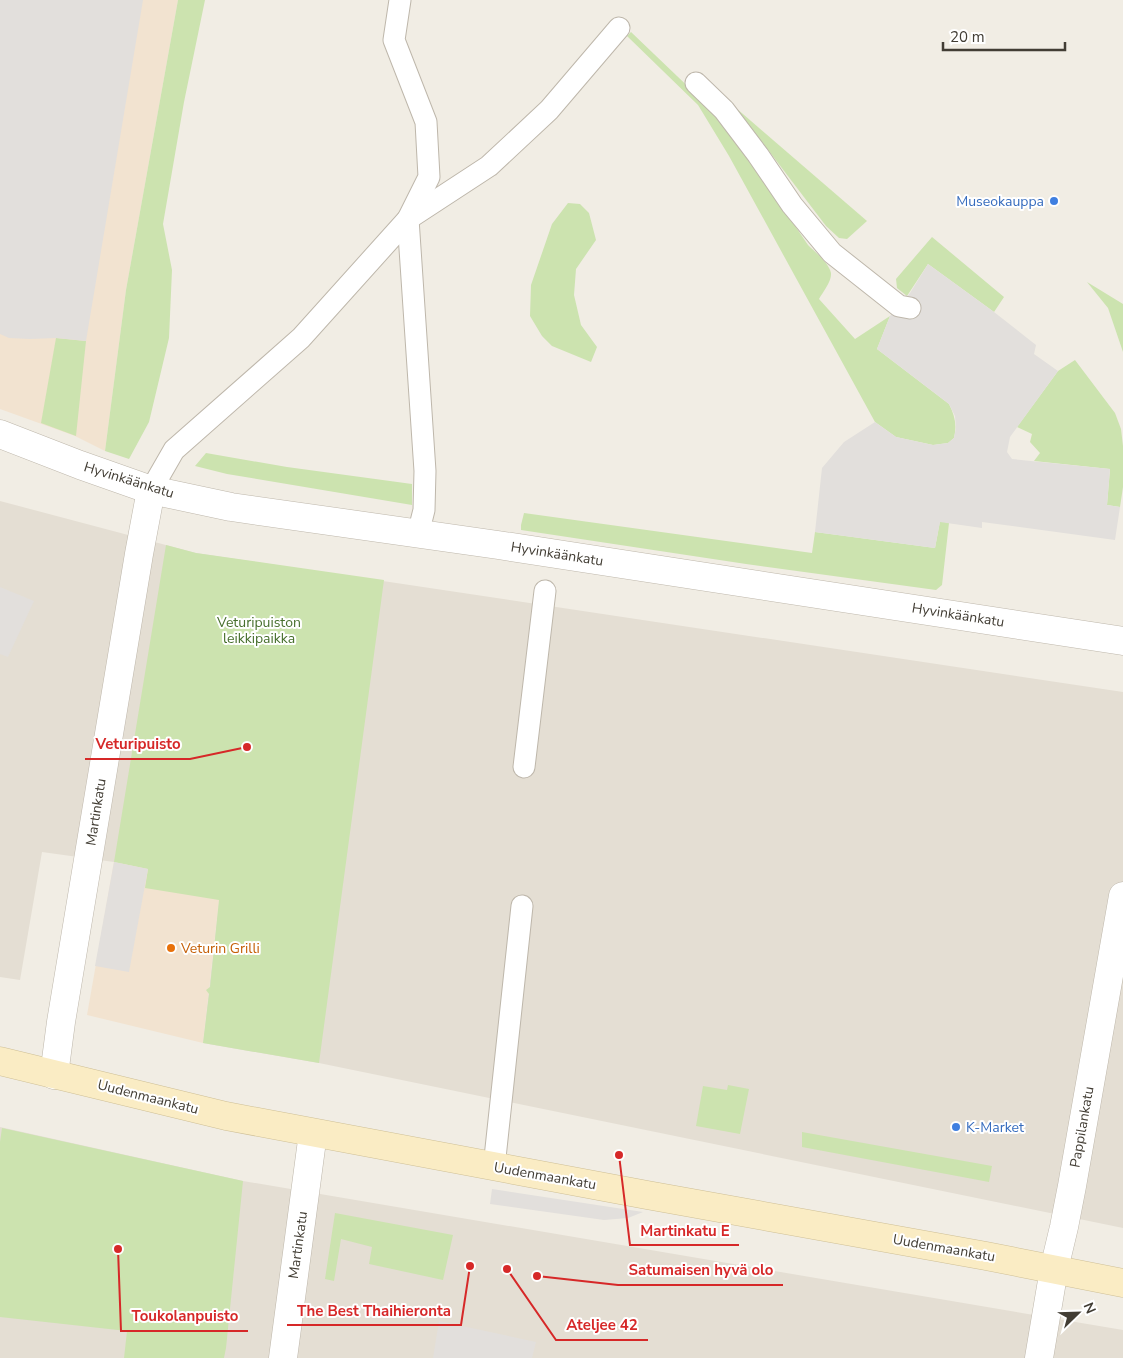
<svg xmlns="http://www.w3.org/2000/svg" width="1123" height="1358" font-family="'Nunito Sans',sans-serif">
<style>
.residential{fill:#e4ded3}
.commercial{fill:#f2e3d0}
.green{fill:#cce3af}
.parking{fill:#e2dfdc}
.lines{fill:none;stroke-linecap:round;stroke-linejoin:round}
.service-casing{stroke:#beb7ab;stroke-width:23}
.minor-casing{stroke:#beb7ab;stroke-width:29}
.tertiary-casing{stroke:#beb7ab;stroke-width:29}
.secondary-casing{stroke:#cebf96;stroke-width:29}
.service{stroke:#fff;stroke-width:21}
.minor{stroke:#fff;stroke-width:28}
.tertiary{stroke:#fff;stroke-width:28}
.secondary{stroke:#faecc4;stroke-width:28}
.shop-dot{fill:#3f7fe0;stroke:#fff;stroke-width:2}
.food-dot{fill:#e8710a;stroke:#fff;stroke-width:2}
.labels{text-anchor:middle;dominant-baseline:central;stroke-width:4;stroke-linejoin:round;paint-order:stroke}
.shop-label{font-size:14px;fill:#366cbe;stroke:#fff;text-anchor:end}
.street-label{font-size:14px;fill:#423d34;stroke:#fff}
.park-label{font-size:14px;fill:#476f2d;stroke:#fff}
.food-label{font-size:14px;fill:#c56008;stroke:#fff;text-anchor:start}
.leader{fill:none;stroke:#d62828;stroke-width:2}
.callout-dot{fill:#d62828;stroke:#fff;stroke-width:2}
.callout-label{font-size:15px;text-anchor:middle;font-weight:bold;fill:#d62828;stroke:#fff;stroke-width:4;stroke-linejoin:round;paint-order:stroke}
</style>
<rect width="100%" height="100%" fill="#f1ede4"/>
<g class="residential">
<path d="M 0,501 L 196,553 L 1123,692 L 1123,1228 L 319,1063 L 203,1043 L 221,883 L 114,862 L 42,852 L 20,980 L 0,977 Z"/>
<path d="M 0,1127 L 243,1181 L 1123,1330 L 1123,1358 L 0,1358 Z"/>
</g>
<g class="commercial">
<path d="M 0,0 L 178,0 L 126,290 L 105,451 L 75,436 L 0,409 Z"/>
<path d="M 114,862 L 221,883 L 203,1043 L 87,1015 Z"/>
</g>
<g class="green">
<path d="M 178,0 L 205,0 L 184,102 L 163,224 L 172,270 L 169,338 L 149,422 L 129,459 L 105,451 L 126,290 Z"/>
<path d="M 631,32 L 723,120 L 808,245 C 815,252 829,263 831,273 C 832,281 823,292 819,299 L 855,339 L 890,316 L 877,349 L 949,404 C 955,416 957,425 954,438 L 948,443 L 933,445 L 896,437 L 875,422 L 729,156 L 698,105 L 627,36 Z"/>
<path d="M 736,108 L 867,221 L 847,239 L 839,238 L 826,226 Z"/>
<path d="M 568,203 L 580,204 L 589,213 L 596,240 L 576,269 L 574,295 L 581,325 L 597,347 L 591,362 L 552,346 L 542,336 L 530,316 L 531,285 L 552,224 Z"/>
<path d="M 932,237 L 1004,297 L 994,312 L 928,264 L 907,296 L 897,288 L 896,279 Z"/>
<path d="M 1087,282 L 1123,304 L 1123,352 L 1108,308 Z"/>
<path d="M 56,338 L 86,341 L 76,436 L 41,423 Z"/>
<path d="M 1075,360 L 1115,413 L 1121,429 L 1123,446 L 1123,487 L 1120,507 L 1107,505 L 1110,469 L 1034,461 L 1040,453 L 1030,442 L 1032,434 L 1017,427 L 1058,371 Z"/>
<path d="M 206,453 L 287,467 L 412,484 L 412,505 L 227,474 L 195,466 Z"/>
<path d="M 524,513 L 812,553 L 815,532 L 935,548 L 940,521 L 949,523 L 942,585 L 936,590 L 746,564 L 521,530 L 521,525 Z"/>
<path d="M 166,545 L 196,553 L 384,580 L 319,1063 L 203,1043 L 209,994 L 206,990 L 210,987 L 219,900 L 145,888 L 148,869 L 114,862 Z"/>
<path d="M 728,1085 L 749,1089 L 740,1134 L 696,1126 L 703,1086 L 727,1090 Z"/>
<path d="M 2,1128 L 243,1181 L 226,1348 L 224,1358 L 124,1358 L 127,1331 L 0,1317 L 0,1142 Z"/>
<path d="M 802,1132 L 992,1166 L 989,1182 L 802,1147 Z"/>
<path d="M 335,1213 L 453,1235 L 443,1280 L 369,1264 L 372,1247 L 341,1239 L 334,1281 L 325,1279 Z"/>
</g>
<g class="parking">
<path d="M 0,0 L 143,0 L 86,341 L 56,338 L 30,339 L 9,338 L 0,334 Z"/>
<path d="M 928,264 L 994,312 L 1036,345 L 1034,354 L 1058,371 L 1010,437 L 1007,452 L 1012,459 L 1110,469 L 1107,505 L 1120,507 L 1115,540 L 982,522 L 982,528 L 940,522 L 935,548 L 815,532 L 822,468 L 844,442 L 875,422 L 896,437 L 933,445 L 948,443 L 954,438 L 956,428 L 955,416 L 949,404 L 877,349 L 890,316 L 910,293 Z"/>
<path d="M 0,587 L 34,601 L 8,657 L 0,654 Z"/>
<path d="M 114,862 L 148,869 L 129,972 L 95,966 Z"/>
<path d="M 492,1189 L 643,1212 L 628,1218 L 604,1220 L 490,1204 Z"/>
<path d="M 439,1321 L 536,1342 L 532,1358 L 433,1358 Z"/>
</g>
<g class="lines">
<g class="service-casing">
<g id="service">
<path d="M 400,0 L 394,40 L 426,122 L 429,177 L 408,219 L 425,471 L 424,510 L 418,534"/>
<path d="M 696,83 L 724,110 L 758,155 L 792,205 L 832,253 L 899,306 L 910,308"/>
<path d="M 151,490 L 174,450 L 301,338 L 408,219 L 489,166 L 549,110 L 619,28"/>
<path d="M 524,767 L 545,591"/>
<path d="M 494,1167 L 522,906"/>
</g>
</g>
<g class="minor-casing">
<g id="minor">
<path d="M 0,434 L 80,465 L 151,490 L 231,507 L 498,545 L 1123,641"/>
<path d="M 54,1075 L 61,1022 L 139,554 L 151,490"/>
<path d="M 1039,1358 L 1054,1269 L 1064,1227 L 1072,1186 L 1123,896"/>
</g>
</g>
<g class="tertiary-casing">
<path id="tertiary" d="M 283,1358 L 313,1133"/>
</g>
<g class="secondary-casing">
<path id="secondary" d="M 0,1061 L 226,1116 L 647,1195 L 986,1256 L 1123,1283"/>
</g>
<use href="#service" class="service"/>
<use href="#minor" class="minor"/>
<use href="#tertiary" class="tertiary"/>
<use href="#secondary" class="secondary"/>
</g>
<g class="shop-dot">
<circle cx="1054" cy="201" r="5"/>
<circle cx="956" cy="1127" r="5"/>
</g>
<circle class="food-dot" cx="171" cy="948" r="5"/>
<g class="labels">
<g class="shop-label">
<text x="1044" y="201">Museokauppa</text>
<text x="966" y="1127" text-anchor="start">K-Market</text>
</g>
<g class="street-label">
<text transform="translate(129 480) rotate(17)">Hyvinkäänkatu</text>
<text transform="translate(557 554) rotate(9)">Hyvinkäänkatu</text>
<text transform="translate(958 615) rotate(9)">Hyvinkäänkatu</text>
<text transform="translate(96 812) rotate(-81)">Martinkatu</text>
<text transform="translate(148 1097) rotate(14)">Uudenmaankatu</text>
<text transform="translate(1082 1127) rotate(-80)">Pappilankatu</text>
<text transform="translate(545 1176) rotate(10)">Uudenmaankatu</text>
<text transform="translate(298 1245) rotate(-82)">Martinkatu</text>
<text transform="translate(944 1248) rotate(10)">Uudenmaankatu</text>
</g>
<g class="park-label">
<text x="259" y="622">Veturipuiston<tspan x="259" dy="16">leikkipaikka</tspan></text>
</g>
<g class="food-label">
<text x="181" y="948">Veturin Grilli</text>
</g>
</g>
<path class="leader" d="M247 747L190 759H85M619 1155L630 1245H739M537 1276L618 1285H783M470 1266L461 1325H287M118 1249L121 1331H248M507 1269L556 1340H648"/>
<g class="callout-dot">
<circle cx="247" cy="747" r="5"/>
<circle cx="619" cy="1155" r="5"/>
<circle cx="537" cy="1276" r="5"/>
<circle cx="470" cy="1266" r="5"/>
<circle cx="118" cy="1249" r="5"/>
<circle cx="507" cy="1269" r="5"/>
</g>
<g class="callout-label">
<text x="138" y="749">Veturipuisto</text>
<text x="685" y="1236">Martinkatu E</text>
<text x="701" y="1275">Satumaisen hyvä olo</text>
<text x="374" y="1316">The Best Thaihieronta</text>
<text x="185" y="1321">Toukolanpuisto</text>
<text x="602" y="1330">Ateljee 42</text>
</g>
<g transform="translate(1078 1313) rotate(67)" stroke="#ffffff" stroke-width="4" paint-order="stroke">
<path d="M0-4L9 19L0 12L-9 19Z" fill="#423d34"/>
<text y="-8" font-size="14" font-weight="bold" text-anchor="middle" fill="#423d34">N</text>
</g>
<path d="M943 42v8h122v-8" fill="none" stroke="#423d34" stroke-width="2.5"/>
<text x="950" y="42" font-size="15" fill="#423d34" stroke="#ffffff" stroke-width="4" paint-order="stroke">20 m</text>
</svg>
